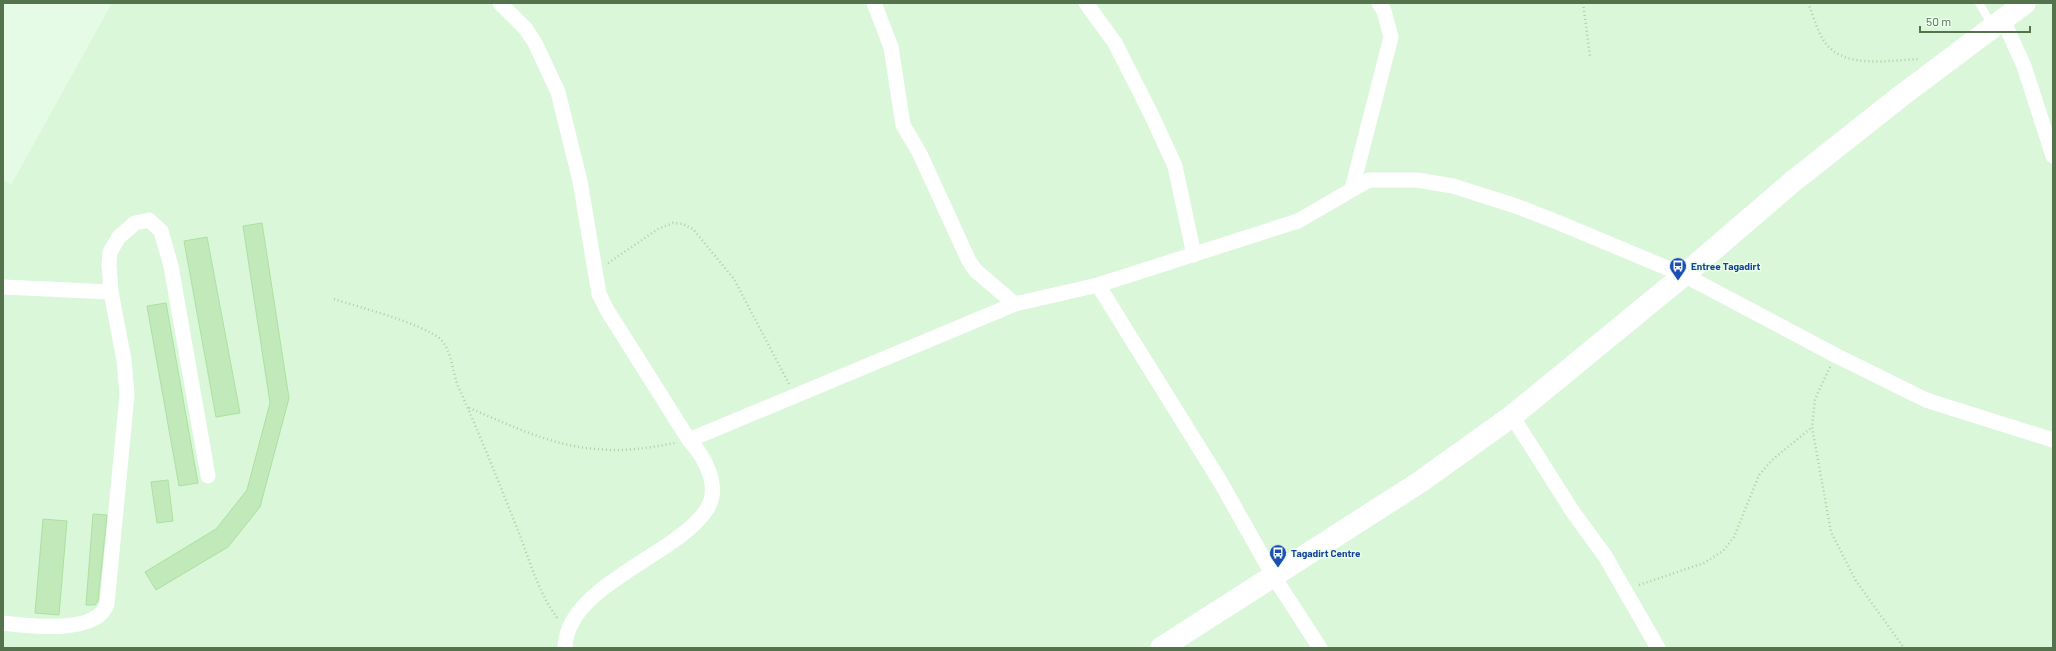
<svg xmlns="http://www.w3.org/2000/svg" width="2056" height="651" font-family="Barlow,sans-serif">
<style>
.residential{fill:#daf7da}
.building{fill:#c2e9ba;stroke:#ace0a0}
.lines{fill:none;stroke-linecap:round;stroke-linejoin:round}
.path{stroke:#abd3a2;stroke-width:2.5;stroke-dasharray:1 3;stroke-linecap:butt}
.lane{stroke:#fff;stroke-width:8}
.street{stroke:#fff;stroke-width:15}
.secondary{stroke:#fff;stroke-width:22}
.labels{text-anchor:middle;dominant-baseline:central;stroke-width:3;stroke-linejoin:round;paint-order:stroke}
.transit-label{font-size:10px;font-weight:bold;fill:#164399;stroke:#ebfeec;text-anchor:start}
</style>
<rect width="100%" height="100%" fill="#e5fbe6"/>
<path class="residential" d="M 112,3 L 2053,3 L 2053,648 L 3,648 L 3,179 L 11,185 Z"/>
<g class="building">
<path d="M 262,223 L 289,398 L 260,507 L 228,547 L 156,590 L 145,572 L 216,529 L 247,490 L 270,403 L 243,226 Z"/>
<path d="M 207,237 L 240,413 L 216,417 L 184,241 Z"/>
<path d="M 166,303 L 198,483 L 179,486 L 147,306 Z"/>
<path d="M 168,480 L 173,521 L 157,523 L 151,482 Z"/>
<path d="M 93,514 L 107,515 L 98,601 L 95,605 L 86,605 Z"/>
<path d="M 43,519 L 67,521 L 59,615 L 35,613 Z"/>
</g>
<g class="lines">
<g class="path">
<path d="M 1583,3 L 1590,56"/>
<path d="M 1808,3 C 1813,15 1817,30 1824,41 C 1843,70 1890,60 1920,59"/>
<path d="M 608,263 L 658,229 L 673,223 L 683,224 L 693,229 L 734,279 L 789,384"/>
<path d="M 334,299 C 361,308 418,322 439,338 C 452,349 452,371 458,386 C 479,433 498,480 517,528 C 529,558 538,593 558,619"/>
<path d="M 1830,367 L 1815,399 L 1812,427 L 1831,532 L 1856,581 L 1904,648"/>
<path d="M 469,408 C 510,425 552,446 596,449 C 623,452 649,448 675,443"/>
<path d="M 1639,585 L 1704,563 L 1723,551 L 1734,537 L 1759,475 L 1772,460 L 1811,428"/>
</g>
<path class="lane" d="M 1979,3 L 1993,27"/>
<g class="street">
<path d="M 500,3 L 526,29 L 535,43 L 558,92 L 580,181 L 599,294 L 607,310 L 689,440 C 705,457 721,487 707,509 C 677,556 566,585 565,648"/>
<path d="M 874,3 L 891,47 L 903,125 L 919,152 L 969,261 L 976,271 L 1015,304 L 1098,285 L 1221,483 L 1274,577 L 1320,648"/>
<path d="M 1086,3 L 1115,43 L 1151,114 L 1175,166 L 1194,255"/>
<path d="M 2003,20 L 2024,66 L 2053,156"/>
<path d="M 1352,189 L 1391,37 L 1384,11 L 1379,3"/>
<path d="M 1098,285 L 1298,221 L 1369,180 L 1417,180 L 1453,186 L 1516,206 L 1557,222 L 1684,275 L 1835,355 L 1926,400 L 2053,440"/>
<path d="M 3,287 L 111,292"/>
<path d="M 1512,416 L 1573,512 L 1605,556 L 1658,648"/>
<path d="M 689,440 L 1015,304"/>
<path d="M 3,623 C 28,626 97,635 107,604 L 127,395 L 124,360 L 111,292 L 109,265 L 110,252 L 119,237 L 135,223 L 149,220 L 161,231 L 171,266 L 208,476"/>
</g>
<path class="secondary" d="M 1161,648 L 1420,482 L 1512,416 L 1684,275 L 1791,183 L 1901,96 L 2025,3"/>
</g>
<defs>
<g id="bus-pin" transform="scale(0.9)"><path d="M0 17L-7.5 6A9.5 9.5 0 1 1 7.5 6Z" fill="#1a4fb4" stroke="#ebfeec"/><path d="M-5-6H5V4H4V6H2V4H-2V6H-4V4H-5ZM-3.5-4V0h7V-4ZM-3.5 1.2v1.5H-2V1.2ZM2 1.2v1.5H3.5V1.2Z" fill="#fff"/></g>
</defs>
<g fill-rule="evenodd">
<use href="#bus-pin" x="1678" y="266"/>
<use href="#bus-pin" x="1278" y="553"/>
</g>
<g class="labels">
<g class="transit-label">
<text x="1691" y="266">Entree Tagadirt</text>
<text x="1291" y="553">Tagadirt Centre</text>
</g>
</g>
<rect width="2056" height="651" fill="none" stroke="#54724c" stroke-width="8"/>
<path d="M1920 26v6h110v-6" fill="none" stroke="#54724c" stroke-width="2"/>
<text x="1926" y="26" font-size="12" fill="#54724c" stroke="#ebfeec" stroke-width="3" paint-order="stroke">50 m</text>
</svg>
